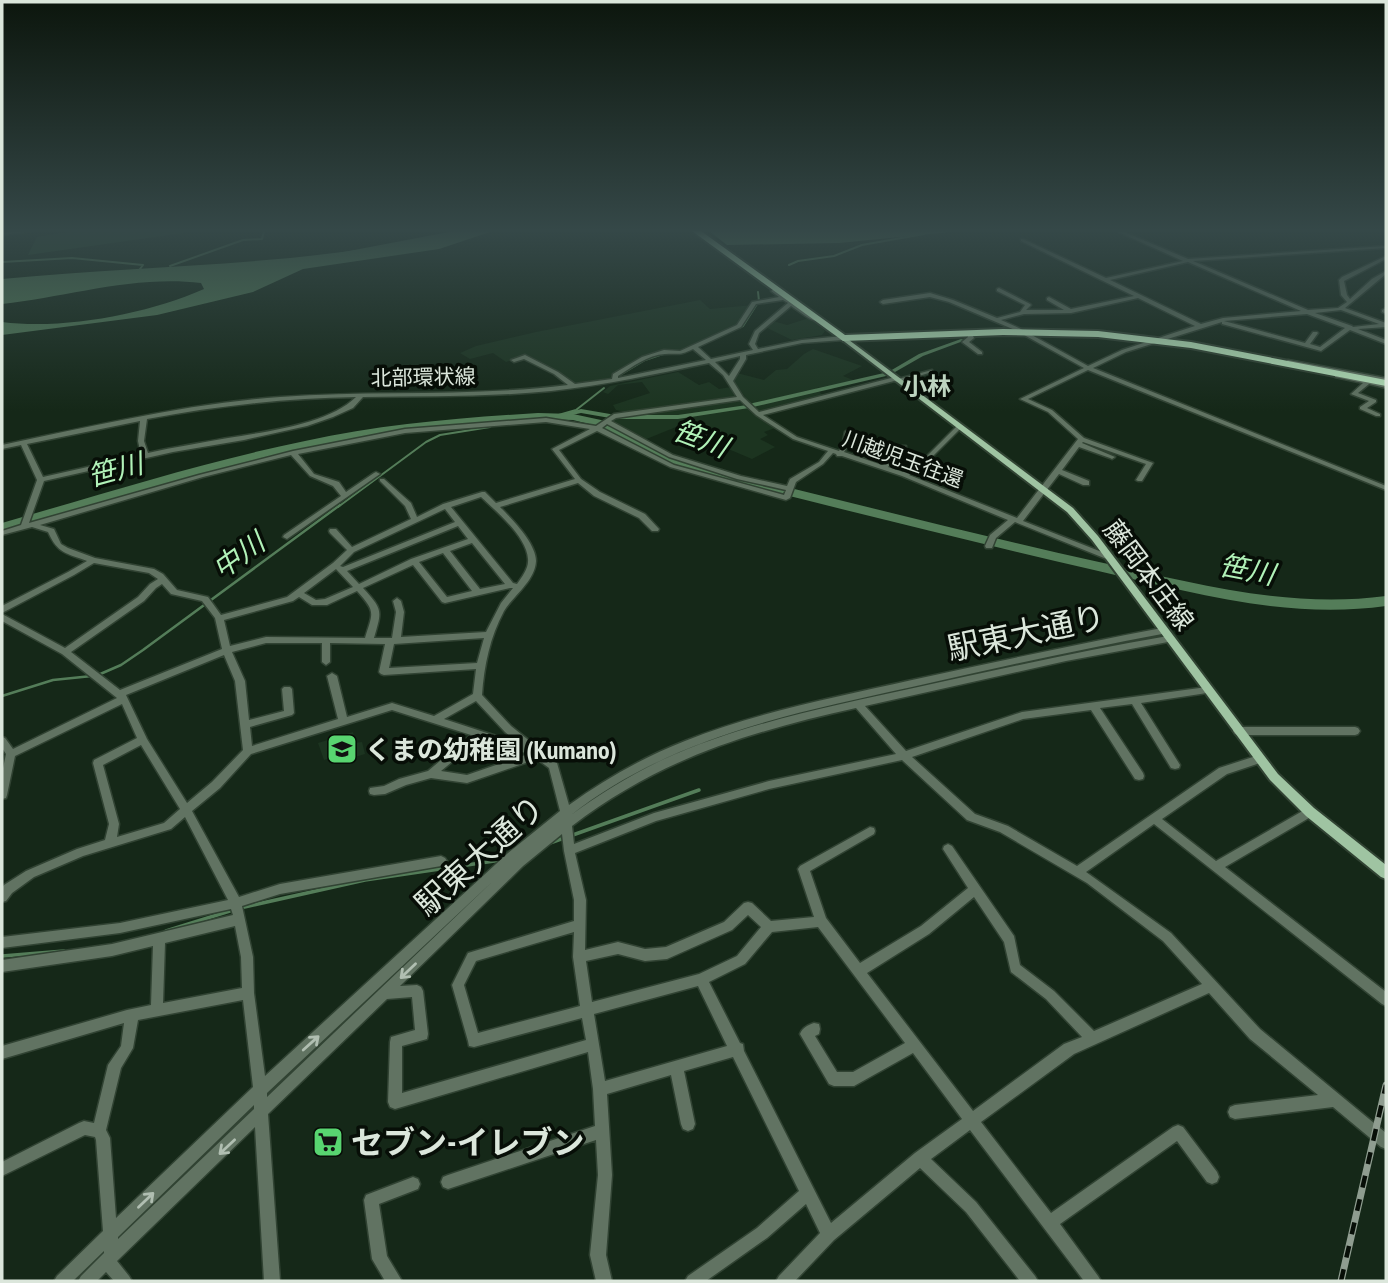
<svg xmlns="http://www.w3.org/2000/svg" width="1388" height="1283" font-family="'PT Sans Narrow','Noto Sans JP',sans-serif">
<style>
.built{fill:#1c3420}
.green{fill:#25482a}
.water{fill:#547d59}
.lines{fill:none;stroke-linecap:round;stroke-linejoin:round}
.stream-far2{stroke:#547d59;stroke-width:2}
.stream-far1{stroke:#547d59;stroke-width:2.5}
.stream{stroke:#547d59;stroke-width:3.5}
.canal{fill:#547d59;fill-rule:evenodd}
.river{fill:#547d59;fill-rule:evenodd}
.minor-casing{stroke:#314333;stroke-width:3}
.major-casing{stroke:#314333;stroke-width:4}
.highway-casing{stroke:#314333;stroke-width:4}
.minor{fill:#617362;fill-rule:evenodd}
.major{fill:#9fc4a2;fill-rule:evenodd}
.highway{fill:#b8e5bc;fill-rule:evenodd}
.rail-casing{stroke:#8f9d90;stroke-width:7}
.rail{stroke:#070e07;stroke-width:4.5;stroke-dasharray:12;stroke-linecap:butt}
.oneway{stroke:#b0beb1}
.labels{text-anchor:middle;dominant-baseline:central;stroke-width:7;stroke-linejoin:round;paint-order:stroke}
.far-street-label{font-size:21px;fill:#dbe6db;stroke:#070e07}
.far-quarter-label{font-size:24px;font-weight:bold;fill:#bdd4bf;stroke:#070e07}
.street-label{font-size:26px;fill:#dbe6db;stroke:#070e07}
.poi-label{font-size:26px;font-weight:bold;fill:#dbe6db;stroke:#070e07;text-anchor:start}
.water-label{font-size:28px;font-style:italic;fill:#b1f2b8;stroke:#070e07}
.near-street-label{font-size:32px;fill:#dbe6db;stroke:#070e07}
.near-poi-label{font-size:32px;font-weight:bold;fill:#dbe6db;stroke:#070e07;text-anchor:start}
</style>
<rect width="100%" height="100%" fill="#152818"/>
<g class="built">
<path d="M 700,300 L 710,309 L 753,305 L 740,324 L 681,351 L 661,351 L 649,355 L 617,372 L 612,378 L 574,383 L 524,356 L 506,362 L 493,353 L 470,359 L 460,353 L 476,346 L 536,332 Z"/>
<path d="M 809,318 L 825,331 L 822,335 L 792,340 L 765,327 L 773,321 L 787,325 Z"/>
<path d="M 813,349 L 862,366 L 843,376 L 858,382 L 816,388 L 823,396 L 762,412 L 752,406 L 814,389 L 751,405 L 732,379 L 737,373 L 764,380 L 776,370 L 787,369 L 804,354 Z"/>
<path d="M 678,372 L 699,385 L 709,382 L 719,389 L 731,387 L 736,396 L 626,412 L 616,410 L 613,405 L 650,393 L 642,382 L 618,385 L 608,394 L 603,392 L 610,386 Z"/>
<path d="M 737,400 L 746,406 L 678,417 L 748,407 L 775,428 L 764,432 L 768,435 L 760,439 L 775,447 L 752,459 L 676,427 L 644,440 L 611,420 L 614,417 L 628,418 L 623,417 Z"/>
<path d="M 353,732 L 355,743 L 362,742 L 365,754 L 342,761 L 340,755 L 324,760 L 318,743 Z"/>
</g>
<path class="green" d="M 72,231 L 197,231 L 28,255 L 37,237 Z"/>
<g class="water">
<path d="M 459,231 L 493,231 L 439,249 L 303,269 L 253,292 L 157,315 L 2,335 L 2,322 C 64,330 147,314 204,289 L 201,283 C 134,275 67,297 2,304 L 2,279 C 154,264 309,267 459,231 Z"/>
<path d="M 709,231 L 960,231 L 839,243 L 727,245 Z"/>
</g>
<g class="lines">
<g class="stream-far2">
<path d="M 2,262 L 72,258 L 143,265 L 140,269"/>
<path d="M 789,265 L 798,261 L 834,256 L 862,245 L 924,234"/>
<path d="M 170,266 L 243,240 L 262,239 L 264,231"/>
<path d="M 758,292 L 759,301"/>
<path d="M 680,353 L 743,326 L 757,304"/>
<path d="M 620,375 L 645,360 L 663,354"/>
<path d="M 555,416 L 576,410 L 604,388"/>
<path d="M 338,507 L 426,442 L 440,435 L 490,427"/>
</g>
<g class="stream-far1">
<path d="M 98,675 L 121,665 L 143,650 L 340,505"/>
<path d="M 2,696 L 53,680 L 92,676"/>
</g>
<g class="stream">
<path d="M 570,836 L 699,790"/>
<path d="M 550,843 L 564,838"/>
<path d="M 240,908 L 365,880 L 501,860"/>
<path d="M 166,931 L 233,910"/>
<path d="M 2,956 L 64,951"/>
</g>
<g class="canal">
<path d="M 961,339 L 966,340 L 923,356 L 895,372 L 890,371 L 919,354 Z"/>
<path d="M 884,373 L 886,374 L 886,376 L 753,407 L 750,405 L 753,403 Z"/>
<path d="M 747,405 L 749,406 L 749,408 L 678,419 L 617,419 L 614,417 L 617,415 L 678,415 Z"/>
<path d="M 581,409 L 610,414 L 613,416 L 610,418 L 581,413 L 559,418 L 556,416 Z"/>
</g>
<g class="river">
<path d="M 454,231 L 471,231 L 332,258 L 328,255 Z"/>
<path d="M 538,413 L 573,414 L 601,420 L 675,456 L 712,469 C 841,500 969,533 1099,562 C 1194,583 1287,609 1386,596 L 1386,606 C 1286,620 1191,592 1094,570 C 964,540 834,507 704,475 L 667,462 L 593,425 L 573,420 L 538,419 L 419,429 L 306,448 L 163,485 L 2,531 L 2,523 C 102,494 203,462 305,441 C 382,424 460,418 538,413 Z"/>
</g>
<g class="minor-casing">
<g id="minor">
<path d="M 18,231 L 32,231 L 2,235 L 2,233 Z"/>
<path d="M 1116,231 L 1122,231 L 1188,259 L 1386,246 L 1386,248 L 1193,261 L 1308,310 L 1338,308 L 1347,302 L 1341,295 L 1339,280 L 1342,277 L 1386,256 L 1386,259 L 1344,281 L 1347,295 L 1350,299 L 1372,279 L 1386,271 L 1386,274 L 1345,308 L 1386,323 L 1386,327 L 1358,329 L 1386,340 L 1386,344 L 1350,330 L 1321,351 L 1222,324 L 1222,322 L 1126,352 L 1093,368 L 1386,486 L 1386,490 L 1088,370 L 1028,399 L 1052,410 L 1084,438 L 1153,463 L 1142,481 L 1138,481 L 1136,480 L 1146,464 L 1083,442 L 1082,443 L 1115,457 L 1112,459 L 1110,458 L 1079,447 L 1062,470 L 1089,481 L 1089,485 L 1083,485 L 1059,474 L 1023,521 L 1112,556 L 1113,558 L 1112,560 L 1109,560 L 1015,522 L 996,538 L 992,548 L 986,548 L 985,546 L 990,535 L 1008,520 L 902,476 L 842,456 L 837,456 L 836,454 L 833,453 L 823,464 L 796,482 L 790,498 L 786,500 L 670,467 L 597,431 L 559,450 L 581,479 L 600,492 L 645,514 L 659,529 L 658,531 L 652,531 L 639,518 L 594,496 L 578,483 L 500,507 C 512,519 536,543 536,561 C 535,581 514,595 504,611 C 490,637 484,666 482,695 L 511,726 L 557,763 L 569,805 C 605,779 644,757 685,741 C 758,712 836,697 912,680 C 995,662 1078,644 1162,628 L 1165,629 L 1166,631 L 1165,633 L 1162,634 C 1078,650 995,668 912,687 C 793,713 669,738 571,815 C 600,794 630,775 662,760 C 743,723 832,706 918,687 C 1001,669 1084,650 1168,636 L 1171,637 L 1172,639 L 1171,641 L 1168,642 L 1066,661 L 865,706 L 906,751 L 1022,712 L 1207,687 L 1210,688 L 1212,690 L 1210,692 L 1207,693 L 1141,703 L 1180,765 L 1179,768 L 1175,769 L 1171,768 L 1132,704 L 1100,708 L 1143,773 L 1144,776 L 1143,779 L 1139,780 L 1135,779 L 1091,710 L 1023,719 L 912,757 L 975,814 L 1008,826 L 1077,866 L 1219,768 L 1259,755 L 1263,756 L 1264,759 L 1263,762 L 1227,774 L 1162,819 L 1216,861 L 1306,809 L 1310,808 L 1314,809 L 1315,812 L 1314,815 L 1225,867 L 1386,992 L 1386,1006 L 1382,1004 L 1154,824 L 1086,872 L 1171,933 L 1260,1029 L 1386,1133 L 1386,1149 L 1381,1147 L 1333,1107 L 1235,1119 L 1230,1117 L 1228,1112 L 1230,1107 L 1235,1105 L 1318,1095 L 1250,1039 L 1209,993 L 1074,1054 L 981,1122 L 1051,1213 L 1173,1127 L 1178,1125 L 1183,1127 L 1217,1172 L 1219,1177 L 1217,1182 L 1212,1184 L 1207,1182 L 1177,1141 L 1060,1224 L 1098,1276 L 1101,1281 L 1084,1281 L 970,1130 L 931,1159 L 976,1202 L 1035,1276 L 1038,1281 L 1020,1281 L 966,1212 L 920,1168 L 834,1240 L 795,1281 L 776,1281 L 779,1276 L 820,1233 L 806,1204 L 767,1238 L 706,1281 L 685,1281 L 688,1276 L 757,1228 L 799,1191 L 733,1057 L 684,1071 L 695,1124 L 693,1129 L 688,1131 L 683,1129 L 681,1124 L 671,1075 L 607,1094 L 612,1175 L 606,1255 L 612,1281 L 596,1281 L 590,1255 L 598,1175 L 596,1140 L 448,1189 L 443,1187 L 441,1182 L 443,1177 L 448,1175 L 595,1126 L 593,1089 L 588,1052 L 395,1109 L 390,1107 L 388,1102 L 390,1042 L 391,1037 L 415,1030 L 412,997 L 387,999 L 268,1114 L 280,1281 L 264,1281 L 255,1127 L 117,1261 L 129,1276 L 132,1281 L 114,1281 L 106,1272 L 97,1281 L 78,1281 L 81,1276 L 104,1253 L 104,1251 L 73,1281 L 54,1281 L 57,1276 L 103,1231 L 96,1140 L 95,1137 L 85,1135 L 2,1176 L 2,1162 L 79,1123 L 84,1121 L 94,1123 L 108,1065 L 121,1046 L 124,1023 L 2,1059 L 2,1046 L 127,1010 L 151,1005 L 153,946 L 112,956 L 2,972 L 2,960 L 112,944 L 233,915 L 231,909 L 120,933 L 2,948 L 2,937 L 120,923 L 228,900 L 185,817 L 171,829 L 83,856 L 34,877 L 12,893 L 6,901 L 2,902 L 2,888 L 4,885 L 26,871 L 77,849 L 105,840 L 109,824 L 93,763 L 94,760 L 137,738 L 122,704 L 15,756 L 7,795 L 6,798 L 2,799 L 2,773 L 6,754 L 2,748 L 2,737 L 5,738 L 13,749 L 117,698 L 62,654 L 2,621 L 2,614 L 65,648 L 138,597 L 150,584 L 158,579 L 149,573 L 94,563 L 74,575 L 2,613 L 2,606 L 68,572 L 87,561 C 66,553 58,554 48,532 L 32,527 L 2,535 L 2,531 L 21,525 L 37,480 L 21,445 L 2,449 L 2,445 C 94,426 186,404 280,397 C 376,390 473,397 568,385 L 554,374 L 524,359 L 514,362 L 511,360 L 525,355 L 558,372 L 575,384 L 612,379 L 613,374 L 642,357 L 664,350 L 680,351 L 737,325 L 752,302 L 779,297 L 771,291 L 774,289 L 816,319 L 825,321 C 812,324 802,313 791,306 L 759,333 L 755,344 L 758,349 L 802,340 L 843,336 L 846,338 L 843,340 L 802,343 L 746,355 L 746,359 L 733,381 L 743,397 L 759,412 L 895,377 L 898,379 L 932,370 L 932,372 L 899,382 L 894,381 L 763,415 L 797,437 L 839,451 L 842,446 L 845,432 L 846,431 L 850,431 L 851,432 L 848,446 L 844,452 L 882,465 L 887,463 L 902,446 L 906,446 L 906,448 L 888,467 L 903,472 L 924,459 L 958,425 L 962,425 L 962,427 L 928,461 L 909,475 L 1017,518 L 1078,439 L 1048,412 L 1020,399 L 1084,368 L 1015,330 L 949,302 L 930,297 L 883,304 L 880,302 L 883,300 L 930,293 L 953,300 L 997,318 L 1020,312 L 1025,305 L 997,291 L 997,289 L 999,288 L 1030,304 L 1031,305 L 1026,310 L 1064,310 L 1047,300 L 1047,298 L 1049,297 L 1071,309 L 1134,296 L 1021,241 L 1021,239 L 1023,239 L 1106,278 L 1183,261 ZM 1188,262 L 1301,311 L 1223,318 L 1201,324 L 1110,280 ZM 1138,298 L 1195,326 L 1122,350 L 1088,366 L 1019,328 L 1001,320 L 1024,314 L 1071,313 ZM 783,300 L 788,303 L 755,331 L 749,344 L 753,350 L 711,359 L 698,347 L 741,327 L 756,304 ZM 1341,310 L 1379,324 L 1353,327 L 1352,326 L 1315,313 ZM 1307,314 L 1345,328 L 1320,347 L 1310,344 L 1318,333 L 1317,332 L 1313,332 L 1305,343 L 1224,321 ZM 693,349 L 706,360 L 618,378 L 618,376 C 632,367 648,355 665,354 C 679,353 679,356 693,349 ZM 740,356 L 740,359 L 729,376 L 715,362 ZM 709,363 L 723,375 L 737,397 L 614,414 L 596,426 L 546,418 L 405,429 L 293,451 L 199,475 L 29,523 L 44,481 L 173,452 L 244,440 L 307,426 L 333,417 L 353,408 L 363,397 C 426,396 489,397 551,391 C 605,385 656,374 709,363 ZM 356,397 C 329,424 265,432 228,438 C 201,443 174,447 148,453 L 144,441 L 147,419 C 216,406 286,398 356,397 ZM 740,400 L 756,415 L 793,439 L 828,451 L 819,462 L 790,479 L 787,486 L 741,476 L 673,455 L 611,421 L 616,418 ZM 140,421 L 138,441 L 141,455 L 43,477 L 27,444 ZM 546,422 L 590,429 L 552,449 L 575,479 L 496,503 L 485,492 L 482,492 L 443,504 L 417,517 L 411,503 L 384,479 L 380,479 L 380,481 L 405,506 L 411,519 L 352,547 L 336,529 L 330,529 L 329,531 L 330,533 L 347,550 L 333,563 L 287,597 L 221,615 L 208,597 L 177,590 L 163,574 L 154,569 L 95,558 L 68,548 L 61,544 L 54,529 L 40,525 L 203,477 L 291,455 L 310,476 L 333,486 L 341,496 L 284,535 L 283,537 L 287,539 L 380,474 L 376,472 L 374,473 L 346,492 L 339,482 L 314,474 L 298,454 L 405,433 ZM 607,424 L 669,457 L 737,479 L 786,490 L 784,495 L 674,465 L 602,428 ZM 481,497 C 496,511 527,537 528,559 C 529,568 522,577 517,584 L 513,583 L 451,507 ZM 445,509 L 455,522 L 343,567 L 340,566 L 354,552 ZM 458,526 L 468,539 L 411,559 L 359,584 L 347,571 ZM 472,543 L 505,584 L 480,589 L 450,551 ZM 443,553 L 472,591 L 447,597 L 419,562 ZM 413,565 L 442,602 L 445,603 L 510,588 L 513,588 L 501,603 L 486,632 L 401,637 L 404,612 L 401,601 L 397,598 L 393,601 L 396,612 L 392,638 L 374,638 C 382,610 383,610 363,588 ZM 336,569 L 353,587 L 325,599 L 316,600 L 304,593 ZM 162,584 L 171,594 L 202,601 L 215,618 L 222,649 L 120,690 L 71,652 L 144,601 L 156,588 ZM 357,591 C 376,612 373,612 365,638 L 266,637 L 230,646 L 224,620 L 293,601 L 299,597 L 312,605 L 327,605 ZM 484,638 L 477,663 L 389,668 L 394,644 ZM 266,643 L 322,643 L 322,662 L 326,665 L 330,662 L 330,643 L 385,644 L 379,672 L 381,674 L 384,675 L 476,669 L 473,694 L 434,716 L 392,703 L 347,717 L 337,676 L 332,673 L 327,676 L 338,719 L 252,746 L 250,727 L 292,715 L 294,713 L 292,689 L 290,687 L 284,687 L 282,689 L 284,711 L 249,720 L 245,681 L 232,652 ZM 224,655 L 235,681 L 243,750 L 212,782 L 187,803 L 147,739 L 126,695 ZM 476,701 L 505,732 L 518,743 L 444,719 ZM 856,708 L 896,754 L 769,781 L 654,813 L 574,844 L 572,826 C 661,758 749,732 856,708 ZM 392,710 L 471,735 L 428,771 L 399,779 L 384,786 L 370,788 L 369,791 L 370,794 L 374,795 L 385,794 L 406,785 L 431,778 L 467,783 L 537,759 L 549,768 L 560,811 L 508,853 L 265,1076 L 254,993 L 253,957 L 242,906 L 280,894 L 441,866 L 445,864 L 447,861 L 445,858 L 441,856 L 280,884 L 239,897 L 192,811 L 220,788 L 251,754 ZM 481,738 L 528,754 L 467,775 L 441,771 ZM 141,745 L 180,809 L 164,823 L 117,837 L 119,824 L 103,765 ZM 902,760 L 967,820 L 1000,832 L 1087,883 L 1163,941 L 1202,984 L 1094,1031 L 1054,991 L 1020,965 L 1014,936 L 952,846 L 948,844 L 944,846 L 943,849 L 968,888 L 921,926 L 860,963 L 826,918 L 810,871 L 874,834 L 875,831 L 874,828 L 870,827 L 800,866 L 798,869 L 814,917 L 771,921 L 752,903 L 748,902 L 744,903 L 724,922 L 666,947 L 645,949 L 618,942 L 585,950 L 586,900 L 575,853 L 656,821 L 769,789 ZM 562,834 L 564,851 L 574,900 L 574,921 L 468,953 L 452,985 L 468,1041 L 469,1046 L 474,1047 L 582,1018 L 586,1040 L 402,1093 L 402,1046 L 427,1039 L 428,1034 L 423,991 L 421,987 L 417,985 L 400,986 L 523,866 ZM 493,881 L 267,1097 L 267,1093 ZM 974,897 L 1004,942 L 1011,972 L 1046,999 L 1082,1037 L 1064,1044 L 973,1111 L 867,973 L 929,934 ZM 748,915 L 761,927 L 737,956 L 699,974 L 592,1002 L 586,961 L 618,954 L 645,961 L 667,959 L 732,930 ZM 235,926 L 241,957 L 242,988 L 163,1003 L 165,943 ZM 818,927 L 905,1043 L 853,1072 L 837,1072 L 815,1036 L 819,1034 L 820,1029 L 819,1024 L 814,1023 C 808,1025 802,1028 800,1034 L 829,1084 L 834,1086 L 854,1086 L 913,1053 L 962,1119 L 915,1153 L 831,1223 L 744,1051 L 743,1044 L 740,1043 L 709,982 L 745,964 L 772,932 ZM 574,932 L 573,957 L 580,1006 L 478,1033 L 464,985 L 476,961 ZM 698,986 L 727,1046 L 605,1081 L 594,1014 ZM 243,1000 L 253,1087 L 116,1218 L 110,1138 L 106,1130 L 121,1068 L 133,1048 L 138,1020 ZM 254,1105 L 254,1109 L 118,1239 L 118,1237 Z"/>
<path d="M 1386,308 L 1386,314 L 1382,312 L 1382,310 Z"/>
<path d="M 968,334 L 972,334 L 974,338 L 969,342 L 982,352 L 982,354 L 978,354 L 962,342 L 968,337 Z"/>
<path d="M 1288,360 L 1386,378 L 1386,382 L 1286,363 L 1285,362 Z"/>
<path d="M 1337,374 L 1386,384 L 1386,388 L 1369,384 L 1358,393 L 1376,400 L 1376,402 L 1367,408 L 1380,414 L 1380,416 L 1376,416 L 1360,409 L 1360,407 L 1369,401 L 1351,394 L 1363,383 L 1335,377 L 1335,375 Z"/>
<path d="M 1238,727 L 1355,727 L 1358,728 L 1360,731 L 1358,734 L 1355,735 L 1238,735 L 1235,734 L 1233,731 L 1235,728 Z"/>
<path d="M 413,1177 L 418,1179 L 420,1184 L 418,1189 L 379,1204 L 387,1256 L 402,1281 L 385,1281 L 372,1259 L 364,1200 L 366,1195 Z"/>
</g>
</g>
<g class="major-casing">
<path id="major" d="M 841,337 L 845,337 L 1073,508 L 1098,536 L 1278,774 L 1314,808 L 1386,865 L 1386,879 L 1381,877 L 1306,816 L 1270,780 L 1092,540 L 1067,512 L 841,339 Z"/>
</g>
<g class="highway-casing">
<path id="highway" d="M 692,231 L 701,231 L 845,335 L 1003,329 L 1098,331 L 1191,342 L 1386,380 L 1386,386 L 1191,348 L 1098,337 L 1003,335 L 843,341 Z"/>
</g>
<use href="#minor" class="minor"/>
<use href="#major" class="major"/>
<use href="#highway" class="highway"/>
<g class="rail-casing">
<path id="rail" d="M 1341,1281 L 1386,1085"/>
</g>
<use href="#rail" class="rail"/>
</g>
<defs><path id="oneway-shaft" d="M-6 0H5M1.5-3L5.5 0L1.5 3" fill="none" stroke-width="1.6" stroke-linecap="round" stroke-linejoin="round" transform="scale(1.75)"/></defs>
<g class="oneway">
<use href="#oneway-shaft" transform="translate(408 971) rotate(136)"/>
<use href="#oneway-shaft" transform="translate(311 1043) rotate(-42)"/>
<use href="#oneway-shaft" transform="translate(227 1147) rotate(137)"/>
<use href="#oneway-shaft" transform="translate(146 1200) rotate(-44)"/>
</g>
<linearGradient id="sky" x2="0" y2="1"><stop stop-color="#0c160d"/><stop offset="0.56" stop-color="#354848"/><stop offset="1" stop-color="#354848" stop-opacity="0"/></linearGradient>
<rect width="1388" height="411" fill="url(#sky)"/>
<defs>
<g id="school-square" transform="scale(1.575)"><rect x="-9" y="-9" width="18" height="18" rx="4" fill="#58d570" stroke="#070e07"/><path d="M0-5L7-2L0 1L-7-2ZM-4 1L0 2.5L4 1V4Q0 6-4 4Z" fill="#111"/></g>
<g id="supermarket-square" transform="scale(1.575)"><rect x="-9" y="-9" width="18" height="18" rx="4" fill="#58d570" stroke="#070e07"/><path d="M-6-5.5h2.5l.6 2H6L4.5 2H-2.5L-4.4-4H-6ZM-1.5 3.2a1.3 1.3 0 1 0 .1 0ZM3 3.2a1.3 1.3 0 1 0 .1 0Z" fill="#111"/></g>
</defs>
<g fill-rule="evenodd">
<use href="#school-square" x="342" y="749"/>
<use href="#supermarket-square" x="328" y="1142"/>
</g>
<g class="labels">
<g class="far-street-label">
<text transform="translate(423 377) rotate(-1)">北部環状線</text>
<text transform="translate(903 459) rotate(20)">川越児玉往還</text>
</g>
<g class="far-quarter-label">
<text x="927" y="386">小林</text>
</g>
<g class="street-label">
<text transform="translate(1149 575) rotate(53)">藤岡本庄線</text>
</g>
<g class="poi-label">
<text x="365" y="749">くまの幼稚園 (Kumano)</text>
</g>
<g class="water-label">
<text transform="translate(701 438) rotate(21)">笹川</text>
<text transform="translate(115 469) rotate(-15)">笹川</text>
<text transform="translate(238 555) rotate(-36)">中川</text>
<text transform="translate(1247 569) rotate(11)">笹川</text>
</g>
<g class="near-street-label">
<text transform="translate(1026 632) rotate(-12)">駅東大通り</text>
<text transform="translate(479 855) rotate(-42)">駅東大通り</text>
</g>
<g class="near-poi-label">
<text x="351" y="1142">セブン-イレブン</text>
</g>
</g>
<rect width="1388" height="1283" fill="none" stroke="#dbe6db" stroke-width="7"/>
</svg>
